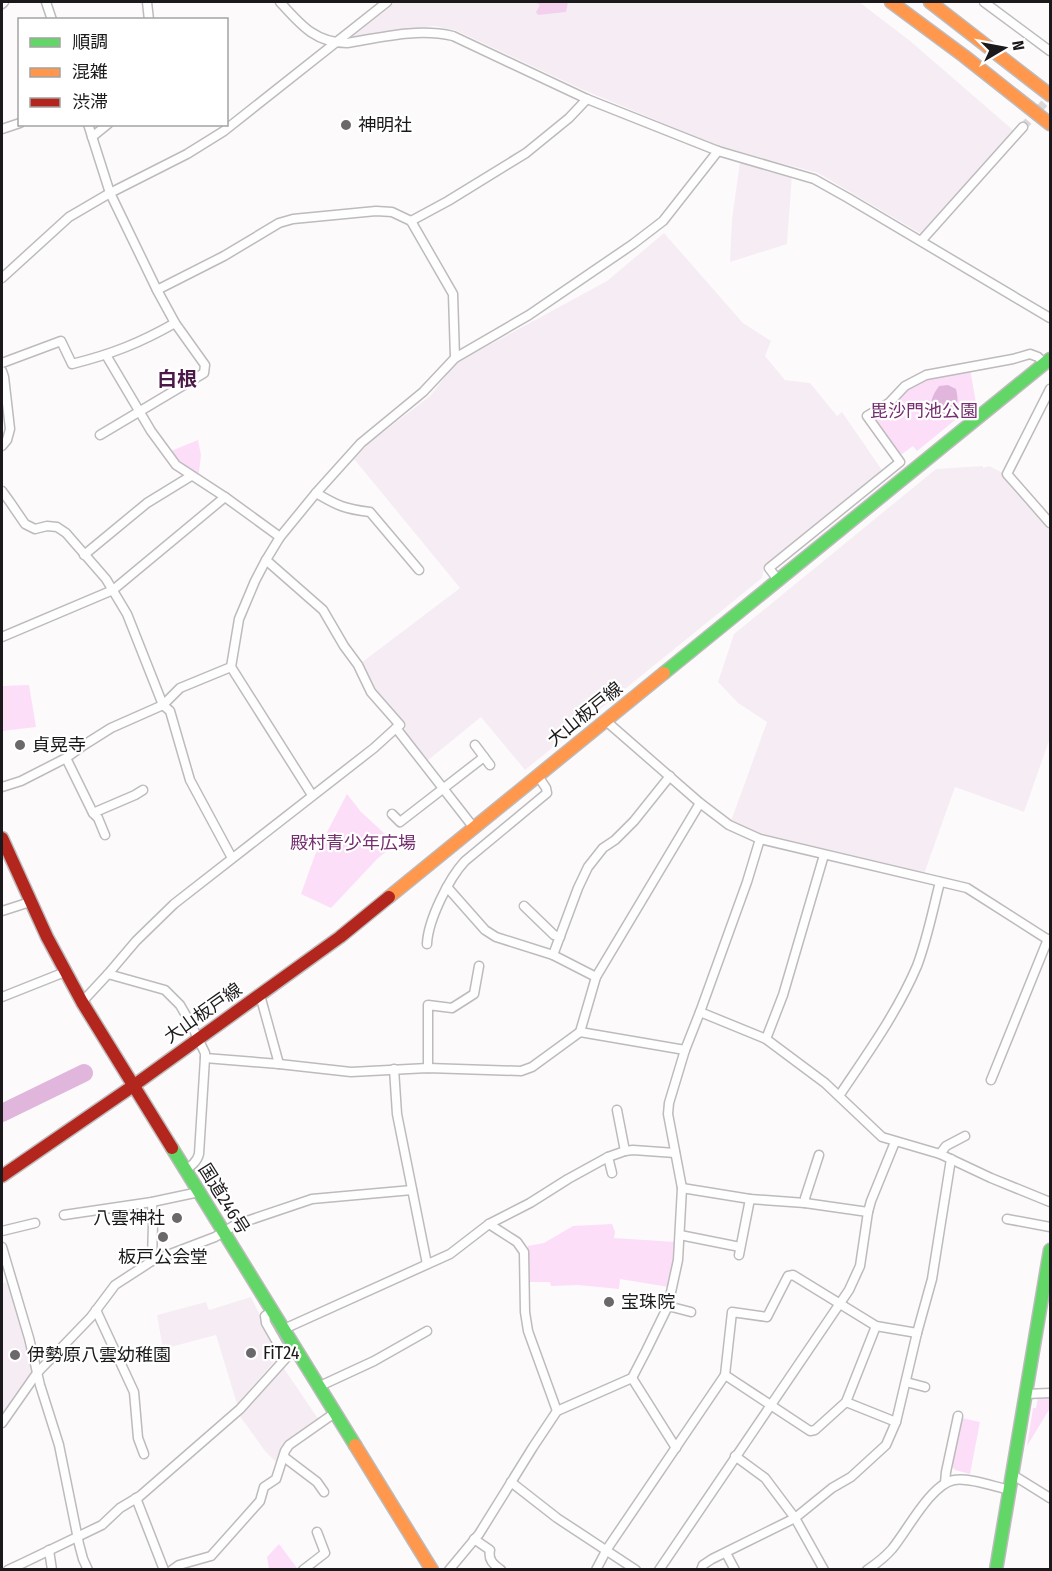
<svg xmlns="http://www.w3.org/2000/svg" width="1052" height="1571" font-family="'Fira Sans Condensed','Noto Sans JP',sans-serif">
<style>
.built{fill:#f6edf4}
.green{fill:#fcdef8}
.forest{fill:#f4d0ef}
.water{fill:#e1b6dc}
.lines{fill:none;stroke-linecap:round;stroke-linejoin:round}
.river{stroke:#e1b6dc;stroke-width:18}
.street-tunnel{stroke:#dbd8da;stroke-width:8;stroke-dasharray:8 4;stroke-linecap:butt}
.street-casing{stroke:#bdbbbc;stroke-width:11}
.fast-casing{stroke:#bdbbbc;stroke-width:15}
.slow-casing{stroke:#bdbbbc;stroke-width:15}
.jam-casing{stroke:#bdbbbc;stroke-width:15}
.street{stroke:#fffeff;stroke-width:8}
.fast{stroke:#63d668;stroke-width:12}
.slow{stroke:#ff974d;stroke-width:12}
.jam{stroke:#b3261e;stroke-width:12}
.poi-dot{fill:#6a686a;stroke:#fff;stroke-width:2}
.labels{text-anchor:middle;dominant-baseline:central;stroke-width:4.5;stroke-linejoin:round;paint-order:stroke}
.poi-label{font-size:18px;fill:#1b191b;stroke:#fff;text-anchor:start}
.park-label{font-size:18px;fill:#752e70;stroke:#fff}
.street-label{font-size:18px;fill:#1b191b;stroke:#fff}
.neighbourhood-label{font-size:20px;font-weight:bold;fill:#4b1947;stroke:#fff}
</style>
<rect width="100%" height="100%" fill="#fdfafc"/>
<g class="built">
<path d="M 393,2 L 859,2 L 909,40 L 1013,130 L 982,167 L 923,235 L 818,173 L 721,147 L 581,89 L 455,30 L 434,26 L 349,38 Z"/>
<path d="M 740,162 L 792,175 L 787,244 L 730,262 L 732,219 Z"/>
<path d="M 664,233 L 743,323 L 771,341 L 765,356 L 785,380 L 810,383 L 837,416 L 842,412 L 882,470 L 764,567 L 762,578 L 525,770 L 481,717 L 427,761 L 404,732 L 405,727 L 399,717 L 374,691 L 361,663 L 460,588 L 354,459 L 369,443 L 430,396 L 456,363 L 607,281 Z"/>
<path d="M 983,466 L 983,468 L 989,466 L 1003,473 L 1003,475 L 1050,527 L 1050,738 L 1024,812 L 955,787 L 924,874 L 762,836 L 731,821 L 767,722 L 738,703 L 718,682 L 734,634 L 936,469 Z"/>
<path d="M 8,1282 L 25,1339 L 33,1372 L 2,1415 L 2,1283 Z"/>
<path d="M 251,1297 L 280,1355 L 237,1404 L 216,1335 L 163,1349 L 157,1315 L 206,1302 L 209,1310 Z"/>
<path d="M 283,1367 L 319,1420 L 282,1448 L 278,1458 L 275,1461 L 265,1451 L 239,1415 L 259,1395 Z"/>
</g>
<g class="green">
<path d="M 970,369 L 976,403 L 917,451 L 913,446 L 902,454 L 897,454 L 874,420 L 877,415 L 892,406 L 907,390 L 927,377 Z"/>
<path d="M 198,440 L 201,455 L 199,472 L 199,477 L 179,460 L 171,451 Z"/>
<path d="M 29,685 L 36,727 L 2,731 L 2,686 Z"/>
<path d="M 347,794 L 361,812 L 396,844 L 378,858 L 331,908 L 301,894 L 315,855 Z"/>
<path d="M 612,1224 L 615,1232 L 614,1238 L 676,1242 L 669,1287 L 620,1279 L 619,1289 L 578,1285 L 551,1286 L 550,1282 L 529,1282 L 528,1246 L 544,1243 L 573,1226 Z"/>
<path d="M 1050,1397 L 1050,1408 L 1027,1446 L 1033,1408 L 1036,1408 L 1038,1398 Z"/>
<path d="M 962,1418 L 980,1422 L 970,1474 L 955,1470 L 952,1466 Z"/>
<path d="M 279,1544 L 297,1568 L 295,1569 L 269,1569 L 267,1557 Z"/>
</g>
<path class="forest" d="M 520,2 L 568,2 L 566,12 L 538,15 L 536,12 L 540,5 L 535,2 Z"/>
<path class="water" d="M 948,385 L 956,389 C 959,402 958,407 947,415 C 928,408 928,402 939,386 Z"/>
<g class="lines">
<path class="river" d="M 2,1113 L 84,1073"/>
<path class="street-tunnel" d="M 1023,127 L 1050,97"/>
<g class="street-casing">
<g id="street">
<path d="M 46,2 L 52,20"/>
<path d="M 147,2 L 149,20"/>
<path d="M 280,2 C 300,24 315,43 347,43 C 383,37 418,28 453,36 L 587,99 L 718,151 L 814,179 L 848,198 L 1050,318"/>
<path d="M 984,2 L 1050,51"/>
<path d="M 2,4 L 4,2"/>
<path d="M 88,124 L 110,193 L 157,290 L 175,323 L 205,365 L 204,373 L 100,435"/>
<path d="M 2,129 L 20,123"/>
<path d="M 92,137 L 108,124"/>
<path d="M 411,221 L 448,201 L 526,153 L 569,118 L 587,99"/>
<path d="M 921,241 L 1023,127"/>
<path d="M 2,278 L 69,217 L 110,193 L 187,154 L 224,131 L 387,2"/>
<path d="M 157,290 L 224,256 L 279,223 L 293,219 L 376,211 L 392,212 L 411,221 L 453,294 L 455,358"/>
<path d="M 106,355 L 151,431 L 176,465 L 225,497 L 280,537"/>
<path d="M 2,363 L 61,341 L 72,364 C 112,354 140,343 175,323"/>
<path d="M 2,371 L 4,377 L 10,429 L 7,440 L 2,446"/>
<path d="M 1050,389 L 1007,474 L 1050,523"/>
<path d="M 2,491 L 10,502 L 25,524 L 35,529 L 47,526 L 57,527 L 66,533 L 106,579 L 127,614 L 163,705 L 170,711 L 190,780 L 232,858"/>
<path d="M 316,493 C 338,506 345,509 370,512 L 419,570"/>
<path d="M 84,555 L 147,503 L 191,476"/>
<path d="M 266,560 L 323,610 L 344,646 L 358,665 L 371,692 L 400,725 L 396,728 L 474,828"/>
<path d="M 778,580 L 769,568 L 900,462 L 867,416 L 889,403 L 905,386 L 926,375 L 1013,359 L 1030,354 L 1038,357 L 1045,364"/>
<path d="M 2,637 L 113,590 L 225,497"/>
<path d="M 231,667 L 312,795"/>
<path d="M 606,721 L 700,803 L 729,825 L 760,839 L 967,888 L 1050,941"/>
<path d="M 484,757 L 490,765"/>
<path d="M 66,758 L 93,813 L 98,818 L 105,835"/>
<path d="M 2,787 L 21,781 L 66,758 L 84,745 L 111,728 L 163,705 L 180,688 L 231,667 L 239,619 L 255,581 L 266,560 L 280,537 L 316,493 L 361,443 L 423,392 L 455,358 L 529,315 L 633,244 L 663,221 L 718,151"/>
<path d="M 93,813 L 135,795 L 143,790"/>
<path d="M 392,814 L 400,822 L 484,757 L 475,745"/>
<path d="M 447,887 L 485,930 L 496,937 L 553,955 L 596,977"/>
<path d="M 524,906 L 554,935 L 560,937"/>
<path d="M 2,911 L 30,902"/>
<path d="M 427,944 C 428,920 449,878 465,861 L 547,793 L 546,788 L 538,776"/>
<path d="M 553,955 L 578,888 L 588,867 L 603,848 L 615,840 L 634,821 L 670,776"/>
<path d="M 108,974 L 165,990 L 180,1005 L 191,1024 L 205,1053 L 205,1058 L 199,1154 C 197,1162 191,1166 185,1170"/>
<path d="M 260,995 L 279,1064"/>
<path d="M 2,997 L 65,972"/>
<path d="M 82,1002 L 108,974 L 136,941 L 174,904 L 374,748 L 396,728"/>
<path d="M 700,1012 L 747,882 L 760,839"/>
<path d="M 580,1032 L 596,977 L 700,803"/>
<path d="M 766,1039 L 783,995 L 824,855"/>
<path d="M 205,1058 L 279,1064 L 351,1072 L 428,1068 L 521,1071 L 532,1067 L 580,1032 L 685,1050"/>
<path d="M 428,1068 L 428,1005 L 452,1008 L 474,994 L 479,966"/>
<path d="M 394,1069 L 397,1114 L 427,1264"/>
<path d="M 991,1080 L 1048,939"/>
<path d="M 839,1096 C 867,1054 897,1013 917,966 C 927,940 933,909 940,882"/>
<path d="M 617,1110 L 625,1151"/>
<path d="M 940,1154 L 946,1146 L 965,1136"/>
<path d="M 608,1157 L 612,1173"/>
<path d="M 682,1188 L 750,1199 L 805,1203 L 868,1212"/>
<path d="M 152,1202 L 153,1223 L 152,1261"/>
<path d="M 805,1203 L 805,1198 L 819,1155"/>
<path d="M 64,1215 L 152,1202 L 199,1192"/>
<path d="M 1007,1219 L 1050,1227"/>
<path d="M 489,1224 L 517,1242 L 524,1252 L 525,1312 L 528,1331 L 557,1411"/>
<path d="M 2,1231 L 35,1223"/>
<path d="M 680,1235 L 740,1247"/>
<path d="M 2,1247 L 29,1338 L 40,1385 L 59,1445 L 79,1544 L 83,1559 L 88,1570"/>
<path d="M 739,1255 L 750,1199"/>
<path d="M 668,1306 L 691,1312"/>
<path d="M 96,1310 L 134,1392 L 138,1438 L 144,1454"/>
<path d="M 284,1329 L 450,1254 L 489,1224 L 530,1203 L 568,1179 L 608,1157 L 625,1151 L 633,1150 L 675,1153"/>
<path d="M 725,1375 L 810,1431 L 815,1430 L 846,1402 L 876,1326"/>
<path d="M 632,1378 L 676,1448"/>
<path d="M 906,1382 L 925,1387"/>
<path d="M 320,1386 L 374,1361 L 427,1331"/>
<path d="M 1026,1394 L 1050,1393"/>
<path d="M 846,1402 L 896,1422"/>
<path d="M 2,1423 L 37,1373 L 91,1317 L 115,1285 L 152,1261 L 215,1237 L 235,1225 L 312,1199 L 412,1190"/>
<path d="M 735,1456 L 765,1478 L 795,1518 L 824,1570"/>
<path d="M 284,1457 L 317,1482 L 324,1492"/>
<path d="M 1013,1475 L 1050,1498"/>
<path d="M 511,1482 L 557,1518 L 636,1570"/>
<path d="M 945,1483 L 946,1472 L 958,1416"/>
<path d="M 136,1498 L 164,1570"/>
<path d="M 474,1539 L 490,1550 C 488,1560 493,1564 501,1570"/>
<path d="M 49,1550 L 52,1570"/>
<path d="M 726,1553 L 735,1570"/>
<path d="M 8,1570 L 21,1564 L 102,1525 L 120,1508 L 140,1496 L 240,1409 L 286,1358 L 266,1323 L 265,1316 L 273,1311"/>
<path d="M 172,1570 L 179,1565 L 211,1556 L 260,1501 L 264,1487 L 276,1479 L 285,1451 L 289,1445 L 336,1412"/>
<path d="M 303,1570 L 325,1553 L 317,1532"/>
<path d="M 449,1570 L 479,1534 L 533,1447 L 557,1411 L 632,1378 L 646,1351 L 668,1306 L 678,1260 L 682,1188 L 668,1114 L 669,1103 L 685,1050 L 700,1012 L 766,1039 L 825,1083 L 882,1137 L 940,1154 L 991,1178 L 1050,1202"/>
<path d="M 596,1570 L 607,1549 L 725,1375 L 732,1312 L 767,1317 L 788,1276 L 793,1275 L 876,1326 L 917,1333"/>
<path d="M 659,1570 L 849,1290 L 860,1266 L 868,1212 L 871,1201 L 895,1142"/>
<path d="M 701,1570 L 703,1565 L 712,1559 L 795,1518 L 832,1488 L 851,1477 L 886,1445 L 896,1422 L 917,1333 L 932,1279 L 951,1159"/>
<path d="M 867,1570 C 876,1564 885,1557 892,1549 C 907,1531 931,1484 954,1480 C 969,1477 995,1487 1010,1490"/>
</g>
</g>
<g class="fast-casing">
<g id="fast">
<path d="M 664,673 L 1050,359"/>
<path d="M 172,1148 L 355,1445"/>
<path d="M 996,1570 L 1050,1250"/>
</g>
</g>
<g class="slow-casing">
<g id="slow">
<path d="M 891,2 L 964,56 L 1050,124"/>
<path d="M 930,2 L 1050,95"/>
<path d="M 389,897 L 664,673"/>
<path d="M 355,1445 L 432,1570"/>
</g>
</g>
<g class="jam-casing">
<g id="jam">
<path d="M 2,838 L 47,937 L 82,1002 L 172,1148"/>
<path d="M 133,1086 L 340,937 L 389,897"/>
<path d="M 2,1176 L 133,1086"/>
</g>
</g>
<use href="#street" class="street"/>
<use href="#fast" class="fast"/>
<use href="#slow" class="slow"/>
<use href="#jam" class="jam"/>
</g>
<g class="poi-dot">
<circle cx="346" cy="125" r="6"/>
<circle cx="20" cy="745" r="6"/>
<circle cx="177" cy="1218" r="6"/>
<circle cx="163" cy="1237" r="6"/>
<circle cx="609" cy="1302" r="6"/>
<circle cx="251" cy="1353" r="6"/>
<circle cx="15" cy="1355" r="6"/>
</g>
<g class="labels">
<g class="poi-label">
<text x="358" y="125">神明社</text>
<text x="32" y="745">貞晃寺</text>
<text x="165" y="1218" text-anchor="end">八雲神社</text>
<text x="163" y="1257" text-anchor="middle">板戸公会堂</text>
<text x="621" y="1302">宝珠院</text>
<text x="263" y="1353">FiT24</text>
<text x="27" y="1355">伊勢原八雲幼稚園</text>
</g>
<g class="park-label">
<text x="924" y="411">毘沙門池公園</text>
<text x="353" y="843">殿村青少年広場</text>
</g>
<g class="street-label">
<text transform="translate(585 714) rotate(-39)">大山板戸線</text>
<text transform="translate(203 1013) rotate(-35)">大山板戸線</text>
<text transform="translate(224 1199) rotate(58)">国道246号</text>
</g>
<g class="neighbourhood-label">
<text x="177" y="379">白根</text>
</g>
</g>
<rect width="1052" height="1571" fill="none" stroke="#1b191b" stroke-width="6"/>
<rect x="18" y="18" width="210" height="108" fill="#ffffff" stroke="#a4a3a4" stroke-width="1.5"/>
<rect x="30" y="38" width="30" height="9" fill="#63d668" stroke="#a4a3a4" stroke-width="1.5"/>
<text x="72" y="48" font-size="18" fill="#1b191b">順調</text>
<rect x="30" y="68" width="30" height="9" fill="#ff974d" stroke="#a4a3a4" stroke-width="1.5"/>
<text x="72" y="78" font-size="18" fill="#1b191b">混雑</text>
<rect x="30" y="98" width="30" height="9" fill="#b3261e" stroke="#a4a3a4" stroke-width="1.5"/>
<text x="72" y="108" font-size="18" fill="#1b191b">渋滞</text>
<g transform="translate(1004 48) rotate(80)" stroke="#ffffff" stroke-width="4.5" paint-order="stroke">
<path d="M0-4.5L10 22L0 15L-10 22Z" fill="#1b191b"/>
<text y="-9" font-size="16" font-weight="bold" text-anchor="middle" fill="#1b191b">N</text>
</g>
</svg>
